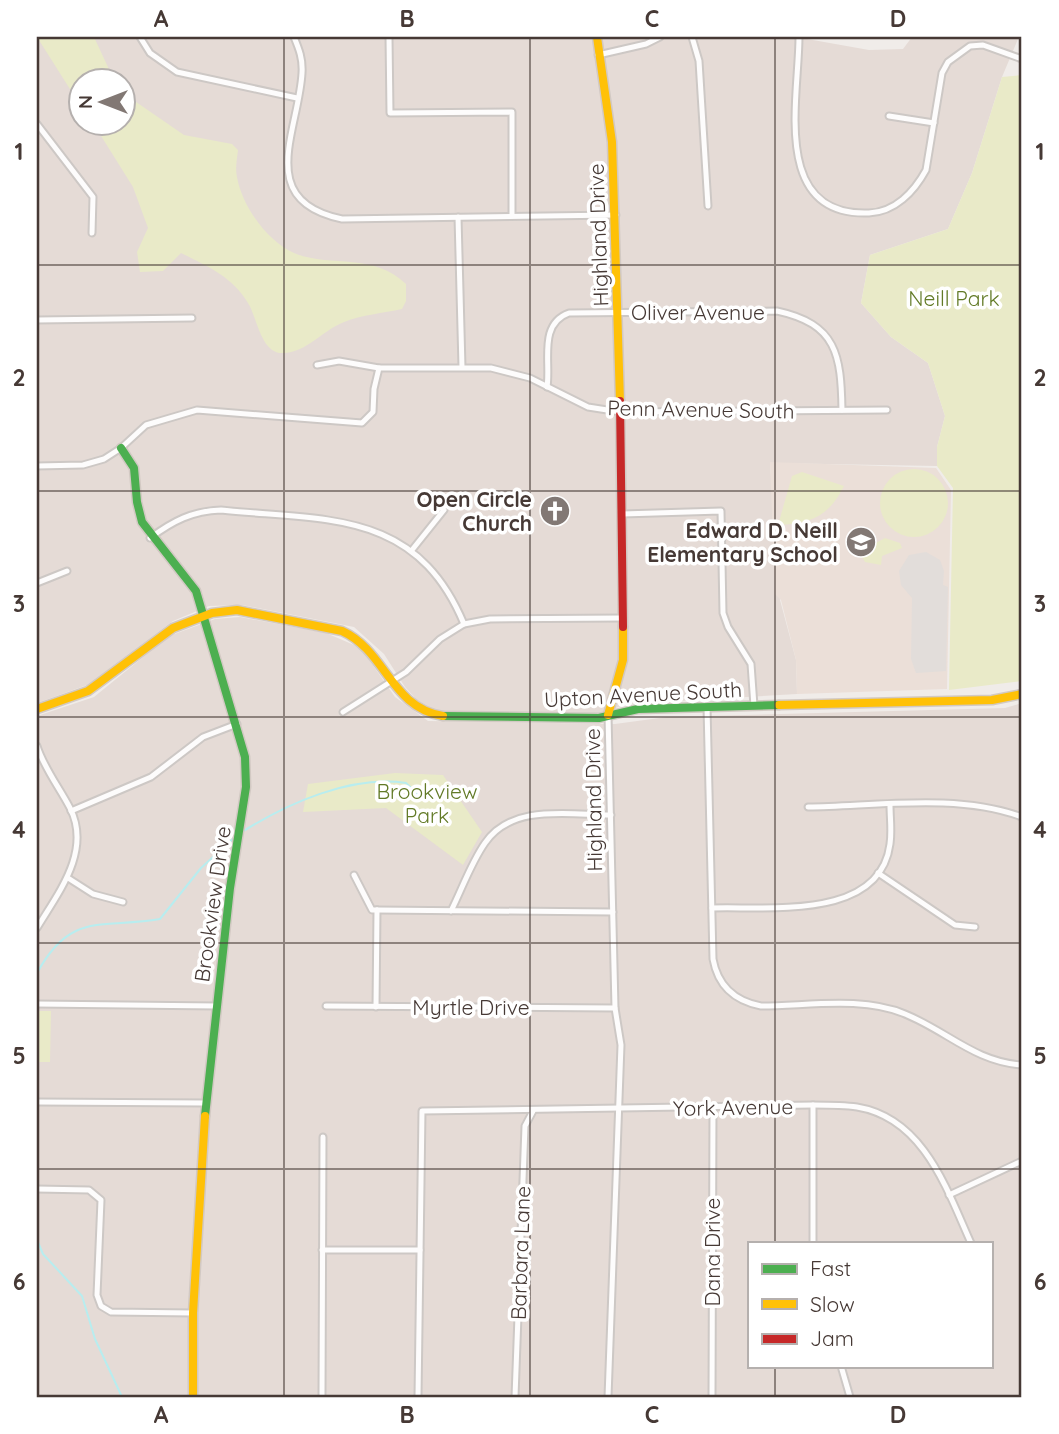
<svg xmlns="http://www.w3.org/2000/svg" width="1059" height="1434" font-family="Quicksand,sans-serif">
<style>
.residential{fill:#e5dbd6;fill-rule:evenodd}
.education{fill:#ebdfd8}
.green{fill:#e9eac8}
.parking{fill:#e2ddda}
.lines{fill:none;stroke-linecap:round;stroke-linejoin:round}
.stream{stroke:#b8edef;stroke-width:2}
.street-casing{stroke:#cdc8c5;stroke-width:9}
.fast-casing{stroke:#d2c9c3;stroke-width:11}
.slow-casing{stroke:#d2c9c3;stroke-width:11}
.jam-casing{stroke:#d2c9c3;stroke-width:11}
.street{stroke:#fdfcfc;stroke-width:5}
.fast{stroke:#4caf50;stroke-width:8}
.slow{stroke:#ffc107;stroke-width:8}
.jam{stroke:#c62828;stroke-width:8}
.grid{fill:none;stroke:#463935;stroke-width:2;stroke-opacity:0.55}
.labels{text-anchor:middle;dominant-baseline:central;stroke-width:7;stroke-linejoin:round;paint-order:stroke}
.street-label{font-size:21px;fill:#463935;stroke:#fff}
.park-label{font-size:21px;fill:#627a26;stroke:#fff}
.poi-label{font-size:21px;font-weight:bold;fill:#463935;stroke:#fff;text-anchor:end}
.neatline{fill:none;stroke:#463935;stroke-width:2.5}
.grid-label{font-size:23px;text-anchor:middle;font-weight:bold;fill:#463935}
</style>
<rect width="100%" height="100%" fill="#f0ece9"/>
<g class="residential">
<path d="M 37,37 L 796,37 L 869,50 L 903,49 L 912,37 L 1018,39 L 1002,77 L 972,173 L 948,229 L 870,255 L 861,303 L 891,337 L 928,363 L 945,416 L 937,447 L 937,466 L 770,463 L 780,600 L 796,660 L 797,694 L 626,704 L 589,718 L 435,710 L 417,700 L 405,687 L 384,654 L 354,627 L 242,605 L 209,606 L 173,621 L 87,685 L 37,703 ZM 80,80 L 122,80 L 122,122 L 80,122 Z"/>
<path d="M 240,617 L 326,633 L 361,648 L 395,697 L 428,721 L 615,724 L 667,717 L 1005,708 L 1022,703 L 1022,1397 L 37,1397 L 37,716 L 94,697 L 169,636 L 215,619 ZM 749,1243 L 991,1243 L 991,1366 L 749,1366 Z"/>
</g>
<path class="education" d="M 770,462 L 936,468 L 951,490 L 947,689 L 797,694 L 796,660 L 781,600 L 775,594 Z"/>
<g class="green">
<path d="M 37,37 L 94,37 L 114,80 L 80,80 L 80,105 Z"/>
<path d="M 1022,75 L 1022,681 L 949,690 L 953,488 L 937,466 L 937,447 L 945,416 L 928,363 L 891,337 L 861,303 L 870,255 L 948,229 L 972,173 L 1002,77 Z"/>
<path d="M 123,93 L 184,135 L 232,144 L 238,150 C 237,159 235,169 237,177 C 242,206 267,241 294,253 C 330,268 373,252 406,284 L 406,301 L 402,309 C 383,313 362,315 344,322 C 323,330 306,353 283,353 C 261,354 257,317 248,303 C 233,277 207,266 181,253 L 163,271 L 140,272 L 137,252 L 148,228 L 133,187 L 93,123 L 122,122 Z"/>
<circle cx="914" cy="503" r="34"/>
<path d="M 802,472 L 844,486 C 829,516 811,524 778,525 L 792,476 Z"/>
<path d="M 885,538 L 900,543 L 902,548 L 882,556 L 881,565 L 865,562 L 859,552 Z"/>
<path d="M 395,773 L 443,775 L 482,832 L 463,865 L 386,808 L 303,812 L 308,784 Z"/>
<path d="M 37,1011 L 51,1011 L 50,1062 L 37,1062 Z"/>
</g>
<path class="parking" d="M 926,552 L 940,560 L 944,571 L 943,585 L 948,587 L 946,671 L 916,673 L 911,659 L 912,598 L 901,585 L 899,571 L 909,555 Z"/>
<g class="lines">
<g class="stream">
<path d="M 242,832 C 288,803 351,775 406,783 L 422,799"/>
<path d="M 37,973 C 71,911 101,929 160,919 L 201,868 L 235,837"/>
<path d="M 37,1240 L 43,1254 L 82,1296 L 95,1339 L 122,1397"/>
</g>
<g class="street-casing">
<g id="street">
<path d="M 140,37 L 150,53 L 177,72 L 297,98"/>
<path d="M 294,37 C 299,49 303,59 302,73 C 299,130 254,201 342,219 L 616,215"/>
<path d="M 389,37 L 390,113 L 512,112 L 512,216"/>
<path d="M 692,37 L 699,61 L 708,206"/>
<path d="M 799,37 C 799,97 770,217 869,213 C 895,212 914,192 926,170 L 942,73 L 948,62 L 970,46 L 983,45 L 1022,59"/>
<path d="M 598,55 L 646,44 L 660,37"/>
<path d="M 889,116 L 934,123"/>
<path d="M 37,124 L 93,197 L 92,233"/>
<path d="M 458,217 L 462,367"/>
<path d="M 37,320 L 192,318"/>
<path d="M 317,365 L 339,361 L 379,368"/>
<path d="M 547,387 C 551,362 538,324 569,313 L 777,311 C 837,324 841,355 842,410"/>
<path d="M 37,466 L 83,465 L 104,459 L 121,448 L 146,425 L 197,410 L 362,423 L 373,412 L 374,389 L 379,368 L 491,368 L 530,378 L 588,407 L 620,412 L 887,410"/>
<path d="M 622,514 L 721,511 L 723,613 L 728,627 L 751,664 L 754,706"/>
<path d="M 150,538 C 173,521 192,511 221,510 C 327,521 416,509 464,624"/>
<path d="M 412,550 L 444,510"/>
<path d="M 37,583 L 67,571"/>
<path d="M 707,707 L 713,959 C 718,987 735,1001 761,1006 C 807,1006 862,996 905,1014 C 947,1031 975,1062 1022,1065"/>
<path d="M 343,712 L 406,672 L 440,639 L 464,624 L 490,619 L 623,618"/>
<path d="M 608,715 L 615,1008 L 621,1045 L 608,1397"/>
<path d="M 37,746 C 44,768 59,787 70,808 C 92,851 58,893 37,928"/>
<path d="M 808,807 C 876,806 958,793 1022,817"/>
<path d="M 71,811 L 151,777 L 203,737 L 237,724"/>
<path d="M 878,873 L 955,925 L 975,927"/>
<path d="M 354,875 L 372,910 L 377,910"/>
<path d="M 68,878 L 93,894 L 123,902"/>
<path d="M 712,908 C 768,906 880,921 890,844 C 892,831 890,818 890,805"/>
<path d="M 377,910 L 613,912"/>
<path d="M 451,911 C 462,889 471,863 485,843 C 512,803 570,815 611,815"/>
<path d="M 37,1004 L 217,1006"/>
<path d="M 326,1006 L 615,1008"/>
<path d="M 376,1007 L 377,910"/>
<path d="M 37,1102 L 206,1103"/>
<path d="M 37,1189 L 89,1190 L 101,1200 L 97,1295 L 101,1306 L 111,1312 L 193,1313"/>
<path d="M 949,1195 L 1022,1161"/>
<path d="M 813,1243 L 813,1105"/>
<path d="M 322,1250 L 420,1250"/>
<path d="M 841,1366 L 850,1397"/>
<path d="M 322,1397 L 323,1137"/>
<path d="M 418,1397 L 422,1111 L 813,1105 C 828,1105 843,1105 857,1107 C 924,1118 947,1190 971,1243"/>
<path d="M 515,1397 L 525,1126 L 533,1111"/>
<path d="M 712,1397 L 713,1107"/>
</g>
</g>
<g class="fast-casing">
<g id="fast">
<path d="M 121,448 L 134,468 L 137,502 L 142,522 L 196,591 L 245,757 L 246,787 L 230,888 L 205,1116"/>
<path d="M 443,716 L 599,718 L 638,709 L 779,705"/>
</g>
</g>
<g class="slow-casing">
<g id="slow">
<path d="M 597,37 L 612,142 L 620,401"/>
<path d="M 779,705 L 992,700 L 1022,694"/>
<path d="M 37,709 L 88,691 L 173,628 L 212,613 L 237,610 L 342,631 C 386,651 391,708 443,716"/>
<path d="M 608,715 L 623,660 L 623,627"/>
<path d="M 193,1397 L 193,1313 L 205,1116"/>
</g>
</g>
<g class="jam-casing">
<path id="jam" d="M 620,401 L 623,627"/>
</g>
<use href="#street" class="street"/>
<use href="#fast" class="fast"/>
<use href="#slow" class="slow"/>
<use href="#jam" class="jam"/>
</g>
<path class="grid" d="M 284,37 L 284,1397M 530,37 L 530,1397M 775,37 L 775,1243M 37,265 L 1022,265M 37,491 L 1022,491M 37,717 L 1022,717M 37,943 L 1022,943M 37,1169 L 1022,1169M 775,1366 L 775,1397"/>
<defs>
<g id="church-disc" transform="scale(1.575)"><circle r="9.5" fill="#827874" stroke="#fff"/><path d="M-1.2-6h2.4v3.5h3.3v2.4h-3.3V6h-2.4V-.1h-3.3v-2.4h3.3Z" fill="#fff"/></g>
<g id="school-disc" transform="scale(1.575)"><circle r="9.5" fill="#827874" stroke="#fff"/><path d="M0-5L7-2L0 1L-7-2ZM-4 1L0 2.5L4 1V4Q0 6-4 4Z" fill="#fff"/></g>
</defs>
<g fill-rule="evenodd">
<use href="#church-disc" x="555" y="511"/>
<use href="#school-disc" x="861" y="542"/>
</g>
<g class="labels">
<g class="street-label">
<text transform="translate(598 235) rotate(-92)">Highland Drive</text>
<text x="698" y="312">Oliver Avenue</text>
<text transform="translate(701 409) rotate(1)">Penn Avenue South</text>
<text transform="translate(643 694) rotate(-3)">Upton Avenue South</text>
<text transform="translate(593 800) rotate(-91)">Highland Drive</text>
<text transform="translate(212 904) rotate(-82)">Brookview Drive</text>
<text x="471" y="1007">Myrtle Drive</text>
<text transform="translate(733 1107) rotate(-1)">York Avenue</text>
<text transform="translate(712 1252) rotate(-90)">Dana Drive</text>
<text transform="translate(520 1253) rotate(-88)">Barbara Lane</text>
</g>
<g class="park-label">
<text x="954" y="298">Neill Park</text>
<text x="427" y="791">Brookview<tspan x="427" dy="24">Park</tspan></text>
</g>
<g class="poi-label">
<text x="532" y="499">Open Circle<tspan x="532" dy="24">Church</tspan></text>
<text x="838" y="530">Edward D. Neill<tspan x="838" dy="24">Elementary School</tspan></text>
</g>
</g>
<rect width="1059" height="1434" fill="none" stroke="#ffffff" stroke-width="77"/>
<rect x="748" y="1242" width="245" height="126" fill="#ffffff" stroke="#b5b0ae" stroke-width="2"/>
<rect x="762" y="1264" width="35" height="10" fill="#4caf50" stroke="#b5b0ae" stroke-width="2"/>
<text x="810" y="1276" font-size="21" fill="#463935">Fast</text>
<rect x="762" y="1299" width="35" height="10" fill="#ffc107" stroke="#b5b0ae" stroke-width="2"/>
<text x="810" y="1312" font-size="21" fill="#463935">Slow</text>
<rect x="762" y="1334" width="35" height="10" fill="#c62828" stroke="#b5b0ae" stroke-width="2"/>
<text x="810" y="1346" font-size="21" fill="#463935">Jam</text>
<g transform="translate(102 102) rotate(270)"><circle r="33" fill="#ffffff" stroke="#b5b0ae" stroke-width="2"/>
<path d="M0-5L12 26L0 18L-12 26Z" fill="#827874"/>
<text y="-10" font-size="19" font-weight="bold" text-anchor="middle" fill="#463935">N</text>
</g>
<rect x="38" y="38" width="982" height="1358" class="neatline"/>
<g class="grid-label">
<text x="161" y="27">A</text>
<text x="407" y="27">B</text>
<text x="652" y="27">C</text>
<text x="898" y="27">D</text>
<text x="19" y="160">1</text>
<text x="1040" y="160">1</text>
<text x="19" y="386">2</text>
<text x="1040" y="386">2</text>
<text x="19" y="612">3</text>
<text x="1040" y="612">3</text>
<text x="19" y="838">4</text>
<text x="1040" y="838">4</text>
<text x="19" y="1064">5</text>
<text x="1040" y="1064">5</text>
<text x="19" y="1290">6</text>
<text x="1040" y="1290">6</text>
<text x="161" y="1423">A</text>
<text x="407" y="1423">B</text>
<text x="652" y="1423">C</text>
<text x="898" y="1423">D</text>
</g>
</svg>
